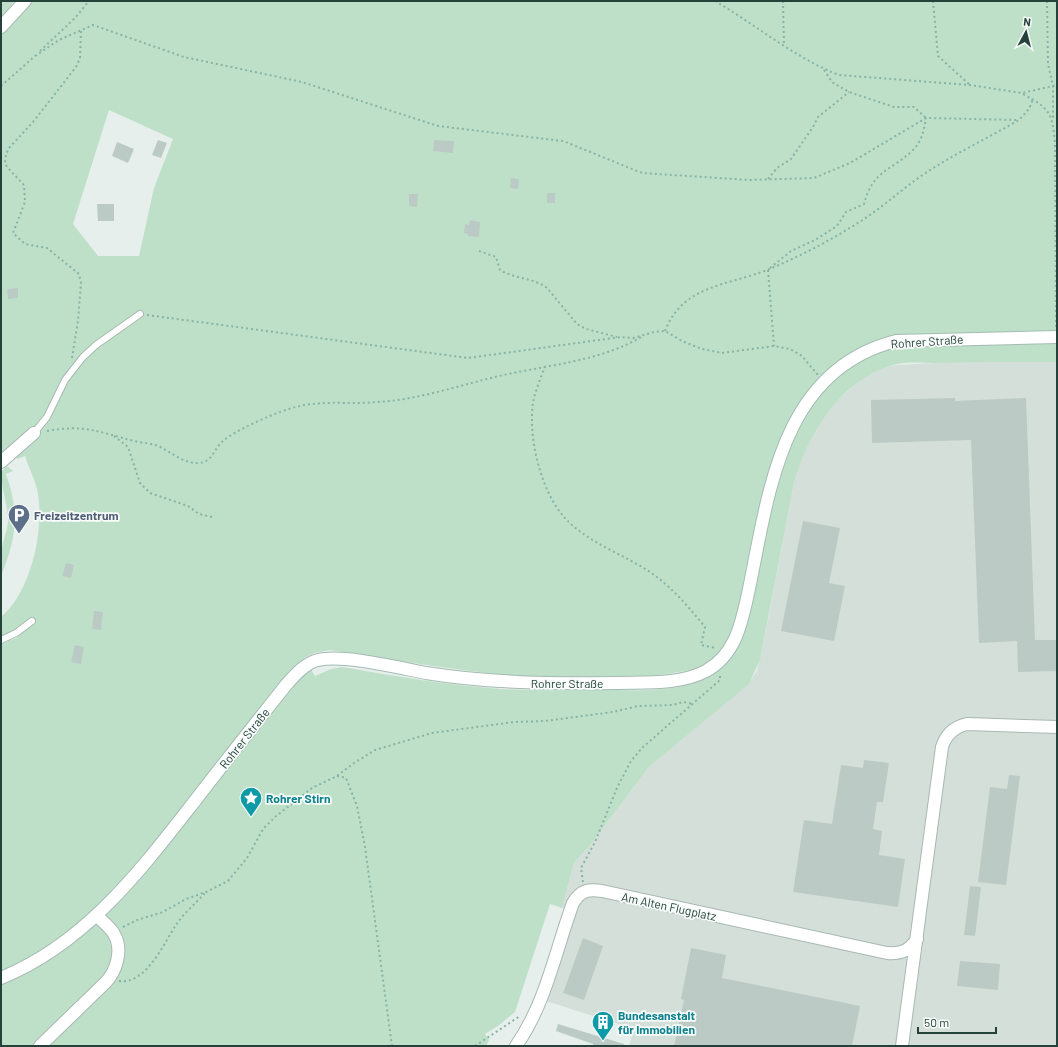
<svg xmlns="http://www.w3.org/2000/svg" width="1058" height="1047" font-family="Barlow,sans-serif">
<style>
.built{fill:#d4dfda}
.green{fill:#bfe0c8;fill-rule:evenodd}
.building{fill:#bbcac4}
.lines{fill:none;stroke-linecap:round;stroke-linejoin:round}
.lane-casing{stroke:#a8b8b2;stroke-width:8}
.street-casing{stroke:#a8b8b2;stroke-width:14}
.secondary-casing{stroke:#a4bbb3;stroke-width:14}
.path{stroke:#86b3a5;stroke-width:2;stroke-dasharray:2 3;stroke-linecap:butt}
.lane{stroke:#fff;stroke-width:6}
.street{stroke:#fff;stroke-width:12}
.secondary{stroke:#fff;stroke-width:12}
.labels{text-anchor:middle;dominant-baseline:central;stroke-width:3.5;stroke-linejoin:round;paint-order:stroke}
.street-label{font-size:12px;fill:#24423a;stroke:#f7fbf9}
.service-label{font-size:12px;font-weight:bold;fill:#4e5e75;stroke:#f7fbf9;text-anchor:start}
.culture-label{font-size:12px;font-weight:bold;fill:#0d838f;stroke:#f7fbf9;text-anchor:start}
</style>
<rect width="100%" height="100%" fill="#e6efeb"/>
<path class="built" d="M 955,362 L 1057,362 L 1057,1046 L 629,1046 L 634,1029 L 546,1001 L 574,911 L 562,908 L 574,863 L 591,844 L 649,767 L 748,684 L 757,671 L 764,641 L 794,483 L 800,460 L 809,440 L 821,421 L 836,402 L 855,385 L 867,376 L 881,369 L 895,365 Z"/>
<g class="green">
<path d="M 1,1 L 14,1 L 1,20 Z"/>
<path d="M 30,1 L 1057,1 L 1057,362 C 1017,362 978,362 938,363 C 924,363 907,361 893,365 C 840,381 808,433 794,483 L 760,660 L 749,684 L 649,767 L 591,844 L 574,863 L 562,908 L 550,904 L 515,1012 L 498,1026 L 485,1034 L 489,1040 L 486,1046 L 1,1046 L 1,644 L 16,638 L 32,625 L 27,620 L 11,633 L 1,637 L 1,617 C 31,592 44,531 38,494 C 36,481 29,469 25,456 L 17,459 L 14,444 L 1,452 L 1,32 ZM 109,110 L 173,139 L 154,188 L 139,256 L 98,256 L 73,224 ZM 330,650 C 449,668 571,693 690,670 L 694,683 C 666,692 633,690 603,690 C 569,690 535,691 501,689 C 447,685 394,676 342,667 L 331,669 L 315,676 L 304,658 L 314,653 Z"/>
<path d="M 7,466 L 13,471 L 6,474 C 20,513 16,539 1,576 C 1,568 0,559 1,551 C 3,541 7,532 8,521 C 8,504 1,488 1,472 Z"/>
</g>
<g class="building">
<path d="M 158,140 L 167,143 L 161,158 L 152,155 Z"/>
<path d="M 434,140 L 454,141 L 453,153 L 433,151 Z"/>
<path d="M 117,142 L 134,149 L 128,163 L 112,156 Z"/>
<path d="M 511,178 L 519,179 L 518,189 L 510,188 Z"/>
<rect x="547" y="193" width="8" height="10"/>
<path d="M 409,194 L 418,194 L 417,207 L 409,206 Z"/>
<path d="M 97,204 L 114,204 L 114,221 L 98,221 Z"/>
<path d="M 470,220 L 480,222 L 479,237 L 468,236 L 468,234 L 464,233 L 465,224 L 469,225 Z"/>
<path d="M 18,288 L 18,298 L 8,299 L 7,289 Z"/>
<path d="M 955,398 L 955,401 L 1026,398 L 1035,640 L 1057,640 L 1057,671 L 1018,672 L 1017,641 L 979,643 L 971,440 L 872,443 L 871,400 Z"/>
<path d="M 803,521 L 840,528 L 829,583 L 845,586 L 834,641 L 781,631 Z"/>
<path d="M 66,563 L 74,565 L 71,578 L 62,576 Z"/>
<path d="M 94,611 L 103,612 L 101,630 L 92,629 Z"/>
<path d="M 75,645 L 84,647 L 81,664 L 71,662 Z"/>
<path d="M 864,760 L 889,763 L 883,802 L 877,802 L 873,829 L 882,831 L 879,855 L 905,859 L 898,907 L 793,892 L 804,820 L 832,824 L 841,765 L 863,768 Z"/>
<path d="M 1009,775 L 1020,776 L 1006,885 L 978,882 L 990,787 L 1007,789 Z"/>
<path d="M 970,886 L 981,887 L 975,936 L 964,935 Z"/>
<path d="M 583,938 L 603,946 L 584,1000 L 563,993 Z"/>
<path d="M 691,948 L 726,955 L 722,978 L 860,1006 L 852,1046 L 674,1046 L 684,1000 L 681,999 Z"/>
<path d="M 960,961 L 1000,964 L 998,990 L 957,986 Z"/>
<path d="M 558,1024 L 624,1044 L 624,1046 L 593,1046 L 593,1044 L 556,1031 Z"/>
</g>
<g class="lines">
<g class="lane-casing">
<g id="lane">
<path d="M 34,433 L 47,417 L 65,380 L 83,357 L 96,345 L 140,314"/>
<path d="M 1,640 L 16,633 L 32,621"/>
</g>
</g>
<g class="street-casing">
<g id="street">
<path d="M 1,27 L 25,1"/>
<path d="M 1,462 L 34,433"/>
<path d="M 40,1046 L 105,983 C 117,971 123,949 114,934 C 110,927 102,921 97,916"/>
<path d="M 516,1046 C 546,1003 555,952 573,903 C 581,890 588,889 602,891 L 887,953 C 901,954 909,951 917,939"/>
<path d="M 902,1046 L 942,747 C 946,734 954,727 967,724 L 1057,727"/>
</g>
</g>
<g class="secondary-casing">
<path id="secondary" d="M 1,978 C 85,944 140,871 194,802 C 224,763 255,724 286,685 C 294,676 305,663 318,660 C 343,654 400,668 426,673 C 489,683 552,684 615,683 C 645,682 679,685 706,671 C 737,654 742,620 749,589 C 769,492 781,370 896,341 L 1057,337"/>
</g>
<g class="path">
<path d="M 715,1 C 756,25 795,58 839,75 L 970,85 L 1022,93 L 1057,85"/>
<path d="M 783,1 L 784,45"/>
<path d="M 933,1 L 938,56 L 970,85"/>
<path d="M 1047,1 L 1048,64 L 1053,86 L 1053,119"/>
<path d="M 40,51 L 75,18 L 89,1"/>
<path d="M 35,56 L 59,40 L 93,25 L 184,57 L 302,82 L 438,126 L 563,141 L 642,173 L 749,180 L 814,178 L 850,163 L 926,118 L 1019,120"/>
<path d="M 824,70 L 832,82 L 849,92 L 894,107 L 914,107 L 926,118"/>
<path d="M 1,86 L 35,56"/>
<path d="M 1023,94 C 1050,109 1052,112 1055,143 L 1056,327"/>
<path d="M 768,179 L 777,168 L 791,159 L 813,127 L 818,117 L 849,92"/>
<path d="M 479,251 L 496,257 L 500,270 C 515,279 534,278 547,288 L 577,324 L 586,329 L 617,337"/>
<path d="M 770,268 L 791,251 L 815,240 L 837,226 L 846,212 L 864,204 C 873,169 892,171 913,150 C 922,141 924,130 926,118"/>
<path d="M 768,270 L 774,346"/>
<path d="M 147,315 L 468,358 L 621,337 L 633,338 L 654,332 L 665,331 L 682,341 L 702,349 L 722,353 L 774,346 L 790,349 L 802,356 L 818,375"/>
<path d="M 665,331 C 683,285 726,286 767,270 C 799,257 831,240 861,221 C 883,207 902,189 924,174 C 954,154 988,138 1019,120 L 1029,109 L 1033,99"/>
<path d="M 72,358 L 78,321 L 81,283 L 79,274 L 47,248 L 25,244 L 13,233 L 25,202 L 24,185 L 7,167 L 5,163 L 6,154 L 9,148 L 33,122 L 76,67 L 80,58 L 81,30"/>
<path d="M 545,366 C 541,378 535,391 533,403 C 528,438 541,492 565,518 C 587,542 620,553 647,570 C 670,585 688,606 705,627 L 701,645 L 716,648"/>
<path d="M 47,431 C 84,424 99,432 134,441 C 142,443 151,443 158,446 C 172,452 183,464 199,463 C 213,462 214,448 223,441 C 236,430 272,414 289,409 C 318,399 347,405 377,402 C 416,400 454,387 491,378 C 542,365 598,363 643,336"/>
<path d="M 114,436 L 128,447 L 140,483 L 150,493 L 188,506 L 199,514 L 212,517"/>
<path d="M 337,776 L 346,778 L 357,806 L 365,847 L 392,1046"/>
<path d="M 583,882 L 581,868 L 595,842 L 617,788 L 631,761 L 643,747 L 720,680 L 720,673"/>
<path d="M 123,927 L 137,920 L 163,912 L 186,899 L 206,892 L 228,881 L 247,858 L 263,829 L 275,817 L 312,788 L 337,776 L 354,763 L 375,750 L 432,733 L 514,722 L 545,721 L 613,712 L 638,706 L 673,705 L 683,702 L 693,704"/>
<path d="M 119,981 C 146,985 164,943 176,925 C 183,914 196,903 205,893"/>
<path d="M 475,1046 L 520,1016"/>
</g>
<use href="#lane" class="lane"/>
<use href="#street" class="street"/>
<use href="#secondary" class="secondary"/>
</g>
<defs>
<g id="parking-pin" transform="scale(1.15)"><path d="M0 17L-7.5 6A9.5 9.5 0 1 1 7.5 6Z" fill="#5c6f8a" stroke="#f7fbf9"/><path d="M-3.5-5.5H1a3.5 3.5 0 0 1 0 7H-1V5.5H-3.5ZM-1-3.4V-.6H.8a1.4 1.4 0 0 0 0-2.8Z" fill="#fff"/></g>
<g id="sight-pin" transform="scale(1.15)"><path d="M0 17L-7.5 6A9.5 9.5 0 1 1 7.5 6Z" fill="#0f9aa8" stroke="#f7fbf9"/><path d="M0-6L1.8-2.2L6-1.7L2.9 1.2L3.7 5.4L0 3.3L-3.7 5.4L-2.9 1.2L-6-1.7L-1.8-2.2Z" fill="#fff"/></g>
<g id="building-pin" transform="scale(1.15)"><path d="M0 17L-7.5 6A9.5 9.5 0 1 1 7.5 6Z" fill="#0f9aa8" stroke="#f7fbf9"/><path d="M-4-6H4V6H1V3H-1V6H-4ZM-2.5-4.3h1.7v1.8h-1.7ZM.8-4.3h1.7v1.8H.8ZM-2.5-1h1.7V.8h-1.7ZM.8-1h1.7V.8H.8Z" fill="#fff"/></g>
</defs>
<g fill-rule="evenodd">
<use href="#parking-pin" x="19" y="515"/>
<use href="#sight-pin" x="251" y="798"/>
<use href="#building-pin" x="603" y="1022"/>
</g>
<g class="labels">
<g class="street-label">
<text transform="translate(927 341) rotate(-4)">Rohrer Straße</text>
<text x="567" y="683">Rohrer Straße</text>
<text transform="translate(244 738) rotate(-52)">Rohrer Straße</text>
<text transform="translate(669 906) rotate(12)">Am Alten Flugplatz</text>
</g>
<g class="service-label">
<text x="34" y="515">Freizeitzentrum</text>
</g>
<g class="culture-label">
<text x="266" y="798">Rohrer Stirn</text>
<text x="618" y="1015">Bundesanstalt<tspan x="618" dy="14">für Immobilien</tspan></text>
</g>
</g>
<rect width="1058" height="1047" fill="none" stroke="#24423a" stroke-width="4"/>
<g transform="translate(1026 32) rotate(7)" stroke="#f7fbf9" stroke-width="3" paint-order="stroke">
<path d="M0-3L7 15L0 10L-7 15Z" fill="#24423a"/>
<text y="-6" font-size="11" font-weight="bold" text-anchor="middle" fill="#24423a">N</text>
</g>
<path d="M918 1027v6h78v-6" fill="none" stroke="#24423a" stroke-width="2"/>
<text x="924" y="1027" font-size="12" fill="#24423a" stroke="#f7fbf9" stroke-width="3" paint-order="stroke">50 m</text>
</svg>
